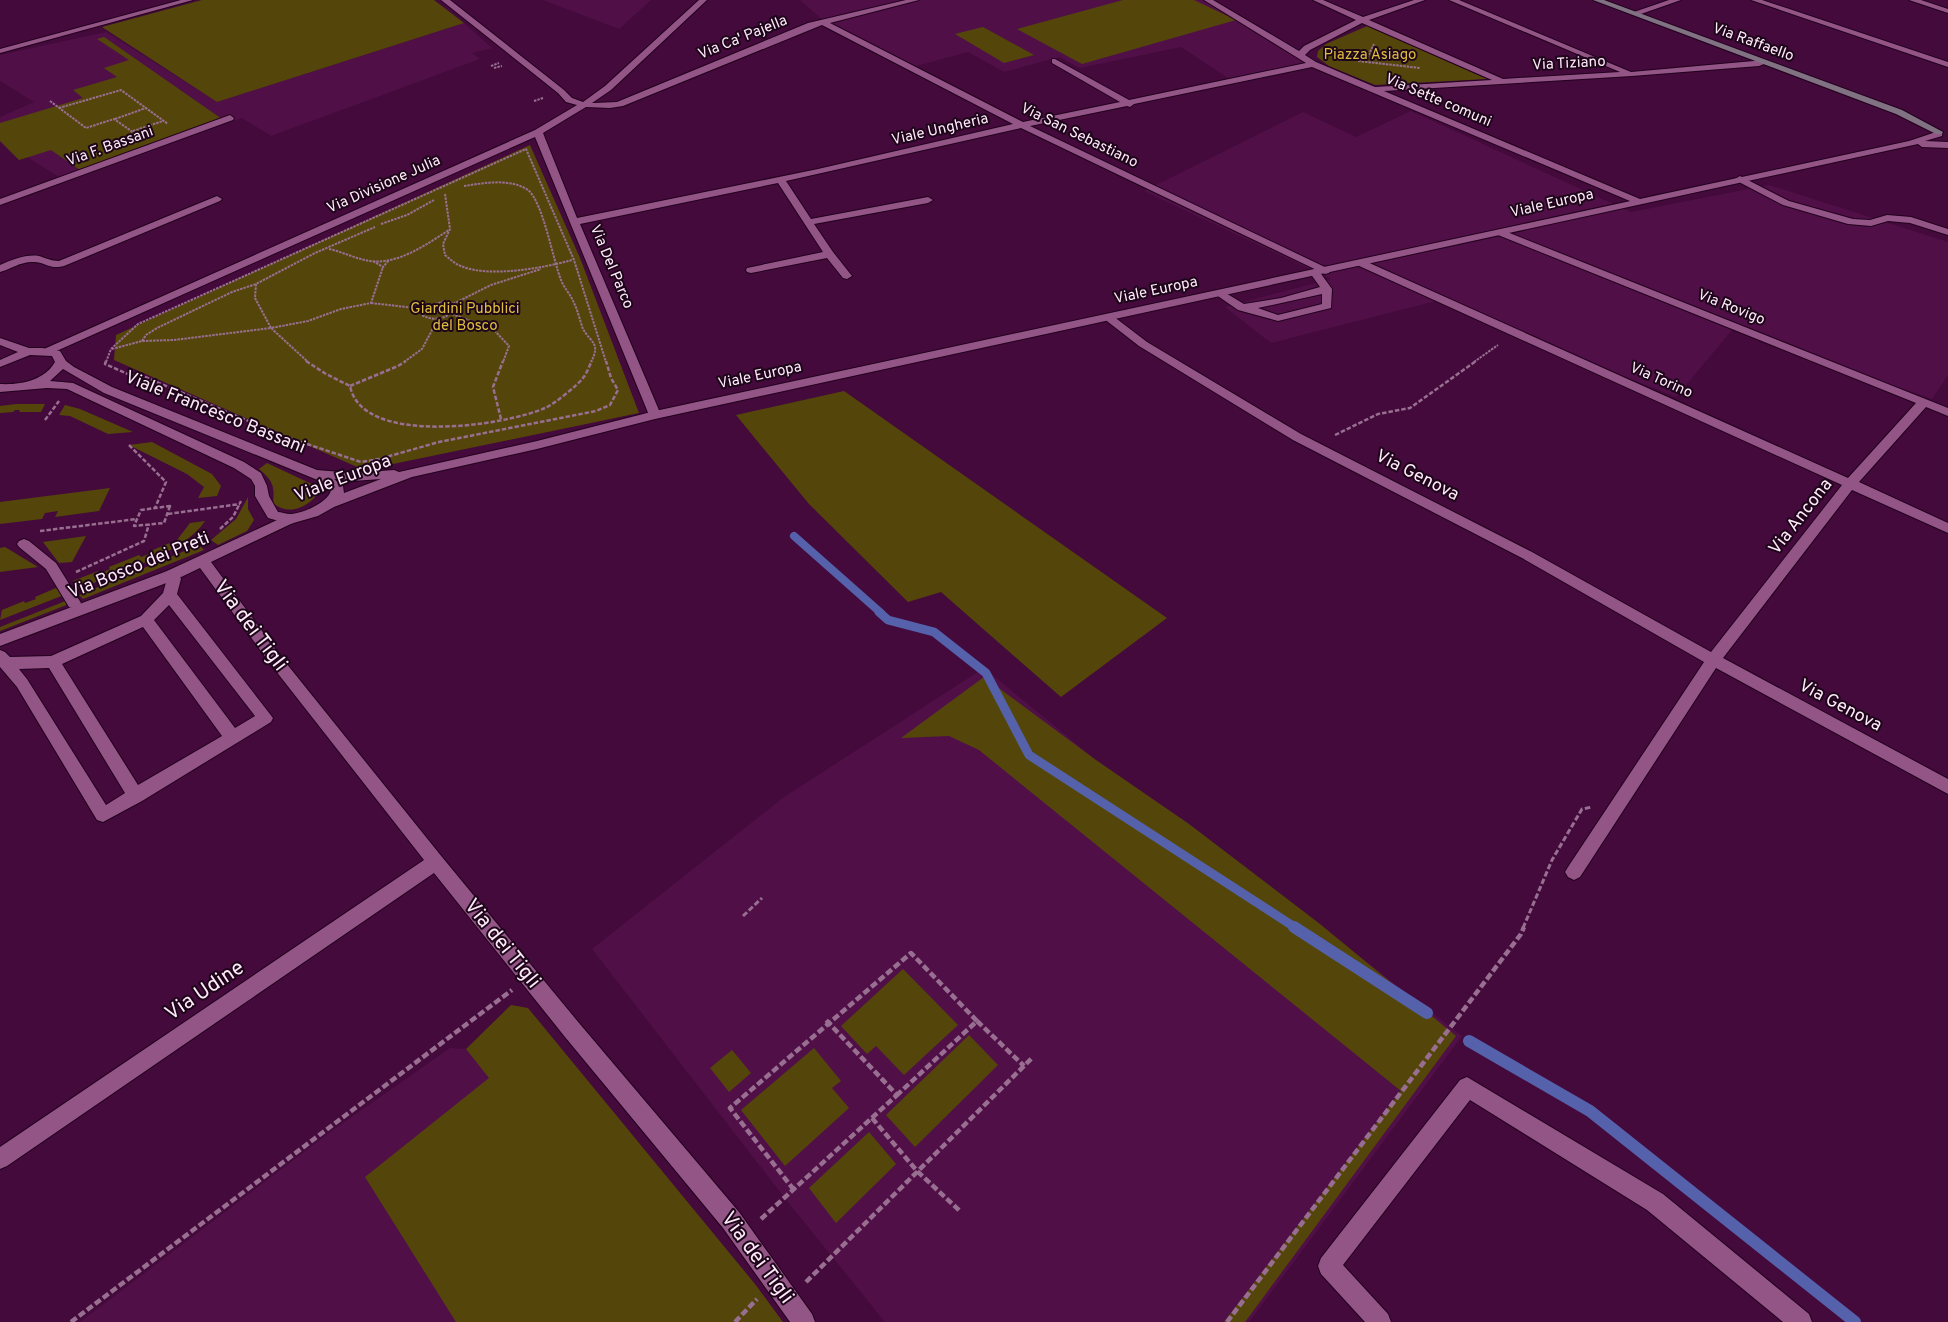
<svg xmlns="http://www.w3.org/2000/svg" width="1948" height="1322" font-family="Overpass,sans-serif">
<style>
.built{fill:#501047}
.green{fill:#54460b}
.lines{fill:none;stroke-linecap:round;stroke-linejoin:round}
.stream-far2{stroke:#5562ab;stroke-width:8}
.stream-far1{stroke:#5562ab;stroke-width:9}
.stream{stroke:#5562ab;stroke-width:12}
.service-casing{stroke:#23001e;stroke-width:2}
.pedestrian-casing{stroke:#23001e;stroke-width:2}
.minor-casing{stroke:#23001e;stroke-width:2}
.tertiary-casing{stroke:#23001e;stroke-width:2}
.secondary-casing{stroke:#23001e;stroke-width:2}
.path-far3{stroke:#986f91;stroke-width:2;stroke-dasharray:2.5 1;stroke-linecap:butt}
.path-far2{stroke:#986f91;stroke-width:2.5;stroke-dasharray:4.5 2;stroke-linecap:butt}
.path-far1{stroke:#986f91;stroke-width:3;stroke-dasharray:5.5 2.5;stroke-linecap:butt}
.path{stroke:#986f91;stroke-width:4.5;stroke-dasharray:7 3;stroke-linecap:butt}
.service{fill:#925586;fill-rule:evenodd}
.pedestrian{fill:#925586;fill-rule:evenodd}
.minor{fill:#925586;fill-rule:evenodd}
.tertiary{fill:#925586;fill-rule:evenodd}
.secondary{fill:#817283;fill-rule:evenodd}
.labels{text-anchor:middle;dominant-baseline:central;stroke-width:4;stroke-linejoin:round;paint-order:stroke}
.far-street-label{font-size:15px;fill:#fee9f9;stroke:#1d0619}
.far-park-label{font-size:15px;fill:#debe3d;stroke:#1d0619}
.street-label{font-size:18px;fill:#fee9f9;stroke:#1d0619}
.near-street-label{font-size:21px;fill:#fee9f9;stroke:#1d0619}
</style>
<rect width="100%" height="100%" fill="#430a3b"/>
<g class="built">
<path d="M 543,0 L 651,0 L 619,29 Z"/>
<path d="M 800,0 L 1207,0 L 1300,55 L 1303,65 L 1228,78 L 1181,47 L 1080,68 L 1059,57 L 1004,72 L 968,52 L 905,69 L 824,21 Z"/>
<path d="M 464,23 L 492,48 L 472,53 L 480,59 L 271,136 L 242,118 L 67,182 L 0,140 L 0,117 L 34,102 L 0,81 L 0,55 L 106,32 L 217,102 Z"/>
<path d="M 1411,111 L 1631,212 L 1769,185 L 1948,242 L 1948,375 L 1932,399 L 1733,329 L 1676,397 L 1436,301 L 1271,343 L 1225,307 L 1331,279 L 1144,191 L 1303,112 L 1356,137 Z"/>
<path d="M 984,668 L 1096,760 L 1189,824 L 1462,1036 L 1249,1322 L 885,1322 L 791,1206 L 592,949 L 784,797 Z"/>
<path d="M 511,1005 L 528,1008 L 718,1322 L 80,1322 L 333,1130 L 450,1048 L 467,1049 Z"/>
</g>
<g class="green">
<path d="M 202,0 L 434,0 L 464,23 L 217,102 L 102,27 Z"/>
<path d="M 1123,0 L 1194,0 L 1236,20 L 1082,64 L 1017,29 Z"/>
<path d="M 1367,26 L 1487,79 L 1375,85 L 1329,66 L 1317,57 L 1318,51 L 1326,44 Z"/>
<path d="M 983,27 L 1034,55 L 1004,63 L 955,34 Z"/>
<path d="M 104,37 L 222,119 L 80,170 L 51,150 L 19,160 L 0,141 L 0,123 L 83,98 L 73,90 L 117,77 L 104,68 L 129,60 L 97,39 Z"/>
<path d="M 530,145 L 580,258 L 639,413 L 364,470 L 114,360 L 116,335 Z"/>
<path d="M 844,391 L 1167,618 L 1061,697 L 941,592 L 908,602 L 809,504 L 736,415 Z"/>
<path d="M 16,404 L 45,404 L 41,412 L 19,412 L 20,410 L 15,410 L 13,412 L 0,413 L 0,406 Z"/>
<path d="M 65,405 L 80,409 L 133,432 L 108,434 L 70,416 L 59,415 Z"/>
<path d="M 152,442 L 212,474 L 221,486 L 217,496 L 198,498 L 204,487 L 187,474 L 129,445 Z"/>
<path d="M 267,463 L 318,487 L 318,494 C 306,508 288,516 273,503 C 275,485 272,480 259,469 Z"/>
<path d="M 110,488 L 99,511 L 55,517 L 58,511 L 45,513 L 42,519 L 0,524 L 0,502 Z"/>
<path d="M 248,497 L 248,509 L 254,520 L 247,531 L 218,545 L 211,540 L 236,519 Z"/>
<path d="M 205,521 C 184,554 114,574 78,589 L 73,581 L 98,571 L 99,574 L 110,569 L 109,567 L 139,555 L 141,557 L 149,554 L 148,552 L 177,540 L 190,523 Z"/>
<path d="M 86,536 L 72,562 L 59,563 L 43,542 Z"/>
<path d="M 199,545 L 204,550 L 83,599 L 79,595 Z"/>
<path d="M 5,547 L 38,567 L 0,572 L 0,548 Z"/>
<path d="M 56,588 L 64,595 L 0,620 L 2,610 L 24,601 L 25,603 L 36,599 L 35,597 Z"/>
<path d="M 68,600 L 69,604 L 0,631 L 0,627 Z"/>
<path d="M 984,677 L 1096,760 L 1189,824 L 1320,924 L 1456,1036 L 1245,1322 L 1224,1322 L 1401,1091 L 979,750 L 949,736 L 901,738 Z"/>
<path d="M 903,969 L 958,1025 L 904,1075 L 876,1046 L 867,1054 L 841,1026 Z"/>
<path d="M 511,1005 L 528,1008 L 755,1284 L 783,1322 L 456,1322 L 365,1177 L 489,1078 L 466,1049 Z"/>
<path d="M 969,1035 L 998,1065 L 915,1147 L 886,1115 Z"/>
<path d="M 814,1048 L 841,1081 L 832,1088 L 849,1108 L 785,1166 L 741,1110 Z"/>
<path d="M 732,1050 L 751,1073 L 729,1092 L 710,1068 Z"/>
<path d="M 869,1132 L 896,1164 L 836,1223 L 809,1188 Z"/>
</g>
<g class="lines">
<path class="stream-far2" d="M 794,536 L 881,613"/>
<path class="stream-far1" d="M 879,612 L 888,620 L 934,632 L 986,673 L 1029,755 L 1296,928"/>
<g class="stream">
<path d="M 1294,927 L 1427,1013"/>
<path d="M 1469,1041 L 1590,1111 L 1855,1322"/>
</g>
<g class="service-casing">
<g id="service">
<path d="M 1740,176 L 1789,201 L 1853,219 L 1870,220 L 1887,215 L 1911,217 L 1948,229 L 1948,235 L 1910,223 L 1888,221 L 1871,226 L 1848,224 L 1783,205 L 1737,181 L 1735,179 Z"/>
<path d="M 1315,270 L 1319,271 L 1332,289 L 1331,308 L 1278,321 L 1238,310 L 1215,294 L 1220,291 L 1224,292 L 1244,304 L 1281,298 L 1320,287 L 1310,273 ZM 1322,294 L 1322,304 L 1278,315 L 1258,308 Z"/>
<path d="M 172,570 L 177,571 L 181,579 L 177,594 L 273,718 L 271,722 L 142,801 L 103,822 L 97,820 L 17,687 L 0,667 L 0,650 L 5,652 L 10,657 L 51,656 L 141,616 L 163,593 L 167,579 L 165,575 L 167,571 ZM 169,605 L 255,716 L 235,728 L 154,620 ZM 143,627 L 222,736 L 138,785 L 62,664 ZM 49,668 L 125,793 L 106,805 L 27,679 L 19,669 Z"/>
<path d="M 1467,1077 L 1663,1194 L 1809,1314 L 1812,1322 L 1783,1322 L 1647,1210 L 1470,1100 L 1343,1265 L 1388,1314 L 1391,1322 L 1365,1322 L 1321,1274 L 1318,1266 L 1321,1258 L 1460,1080 Z"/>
</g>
</g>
<g class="pedestrian-casing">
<path id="pedestrian" d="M 24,539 L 29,541 L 56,563 L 81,603 L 79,607 L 74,608 L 69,607 L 46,569 L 19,547 L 17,544 L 19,541 Z"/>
</g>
<g class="minor-casing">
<g id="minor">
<path d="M 441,0 L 450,0 L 564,90 L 572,98 L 583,102 L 605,86 L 699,0 L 707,0 L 611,90 L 592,103 L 594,103 L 617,102 L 808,23 L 906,0 L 919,0 L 830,23 L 1023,122 L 1120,102 L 1052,63 L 1052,59 L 1055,59 L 1129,100 L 1306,63 L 1204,0 L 1213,0 L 1299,51 L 1304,46 L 1356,20 L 1313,0 L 1323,0 L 1363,17 L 1414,0 L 1425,0 L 1369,20 L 1503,79 L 1620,72 L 1449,0 L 1459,0 L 1631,72 L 1765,60 L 1769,62 L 1759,66 L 1632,76 L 1384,91 L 1640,199 L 1640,203 L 1637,204 L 1312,67 L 1134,104 L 1130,107 L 1127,106 L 1030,126 L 1329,269 L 1330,271 L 1329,273 L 1325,274 L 1021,128 L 786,181 L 811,219 L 928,197 L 933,200 L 928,203 L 814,224 L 833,252 L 852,276 L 847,279 L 843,278 L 827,258 L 751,273 L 747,272 L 746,270 L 747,268 L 823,252 L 778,183 L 580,224 L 661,415 L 655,419 L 649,415 L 535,137 L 52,353 L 44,353 L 42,351 L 44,349 L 535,130 L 577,105 L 566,102 L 558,93 ZM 1362,23 L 1492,80 L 1375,87 L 1316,62 L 1305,55 L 1310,50 ZM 822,25 L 1013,124 L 818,169 L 577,218 L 543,133 L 586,107 L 610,108 L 623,106 Z"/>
<path d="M 1669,0 L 1681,0 L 1638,15 L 1631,13 Z"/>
<path d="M 1751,0 L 1762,0 L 1948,62 L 1948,67 Z"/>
<path d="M 1909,0 L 1921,0 L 1948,9 L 1948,13 Z"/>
<path d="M 230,115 L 234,118 L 233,120 L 0,205 L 0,199 Z"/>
<path d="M 217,196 L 222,199 L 220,201 L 64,266 C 49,270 44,261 32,262 C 20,262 11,269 0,272 L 0,265 C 12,260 26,254 39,256 C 46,258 51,261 59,261 Z"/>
<path d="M 1502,230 L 1948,408 L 1948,416 L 1926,407 L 1859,482 L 1948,523 L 1948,533 L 1852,490 L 1723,658 L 1948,779 L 1948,794 L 1716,668 L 1580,877 L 1574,880 L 1568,877 L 1565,872 L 1568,867 L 1704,662 L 1522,558 L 1293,440 L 1139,346 L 1103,318 L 1109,315 L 1113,316 L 1147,342 L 1301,434 L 1532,552 L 1711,652 L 1842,485 L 1357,265 L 1356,263 L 1357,261 L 1365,261 L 1848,478 L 1916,403 L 1498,235 L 1498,231 Z"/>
<path d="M 290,514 L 295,516 L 297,519 L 295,522 L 211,562 L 282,658 L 442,857 L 579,1023 L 739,1212 L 812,1314 L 815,1322 L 790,1322 L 723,1228 L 565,1037 L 434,873 L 7,1166 L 0,1169 L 0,1147 L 424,860 L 272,666 L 200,568 L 177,579 L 0,646 L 0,634 L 167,571 Z"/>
</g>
</g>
<g class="tertiary-casing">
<g id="tertiary">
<path d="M 181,0 L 193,0 L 0,53 L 0,49 Z"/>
<path d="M 1939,131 L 1942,132 L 1942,136 L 1925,141 L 1948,142 L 1948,148 L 1922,147 L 1918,144 L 655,419 L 537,449 L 412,477 L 334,507 L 318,516 L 290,524 L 268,518 L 255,496 L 255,486 L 251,479 L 234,468 L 67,389 L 47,388 L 0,392 L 0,384 C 20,385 44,381 55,362 L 52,356 L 30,355 L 0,367 L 0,360 L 18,352 L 0,345 L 0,338 L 29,348 L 42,348 L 60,351 L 66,361 L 74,367 L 112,387 L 317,470 L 353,473 L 394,470 L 399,472 L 537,441 L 655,411 L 1909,141 ZM 63,369 L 104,393 L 320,481 L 331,490 C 329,502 302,514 290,514 C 286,514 281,512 278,512 L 269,496 L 267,486 L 261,473 L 244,462 L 73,383 L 50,381 ZM 334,479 L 353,481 L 381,479 L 344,493 L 343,486 Z"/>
</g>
</g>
<g class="secondary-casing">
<path id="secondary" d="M 1593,0 L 1604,0 L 1902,110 L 1943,132 L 1942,134 L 1936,134 L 1896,114 Z"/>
</g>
<g class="path-far3">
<path d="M 1360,60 L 1367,58 L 1374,44"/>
<path d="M 1358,61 L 1420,68"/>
<path d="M 491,66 L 499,63"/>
<path d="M 494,68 L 502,66"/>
<path d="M 50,101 L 86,128 L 114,119 L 137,135"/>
<path d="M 534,101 L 543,98"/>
<path d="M 59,108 L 121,90 L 168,124"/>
<path d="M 115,119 L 146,108"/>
<path d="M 133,131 L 163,121"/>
<path d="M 464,186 C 484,183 510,178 528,190 C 543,202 553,260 561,280 C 564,288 571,295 574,303 C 578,311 580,321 583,329 C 591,343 601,343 591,362"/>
<path d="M 445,194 L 450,229 L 443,244 L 445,255 C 450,259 455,264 461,266 C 488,278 544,268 572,260"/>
<path d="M 381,224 L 407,215 L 434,200"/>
<path d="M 329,249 C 343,252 356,259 370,261 C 398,265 427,244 449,230"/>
<path d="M 373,261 L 383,267 L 389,260"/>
<path d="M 256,284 L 255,298 L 271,328 L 308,321 L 341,309 L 371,303 L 383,267"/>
<path d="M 445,301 L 453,304 L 456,308 C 447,319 434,322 422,315 L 426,307 Z"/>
<path d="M 371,303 L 424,309"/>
<path d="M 453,304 L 491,285 L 541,269"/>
<path d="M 452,314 L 494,330 L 509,346 L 503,362"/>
<path d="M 142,341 L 146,335 L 157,328 L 232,292 L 256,284 L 315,253 L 375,227"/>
<path d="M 112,349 L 142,341 L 174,340 L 271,328 L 308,362"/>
<path d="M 106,362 L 111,349 L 138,324 L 526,149 L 574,260 L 606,362"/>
<path d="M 404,362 L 422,349 L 438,319"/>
<path d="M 1474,362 L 1498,345"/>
</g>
<g class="path-far2">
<path d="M 106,361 L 105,364 L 130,375 L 145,377 L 286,437 L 361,462 L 379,459 L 439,442 L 596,411 L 610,405 L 618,390 L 611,378 L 606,361"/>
<path d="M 306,361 L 326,374 L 350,386 C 362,447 504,426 545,408 C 553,405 578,385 583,378 C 587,373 589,366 592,361"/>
<path d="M 350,386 L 398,366 L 406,361"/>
<path d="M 501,419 L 493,387 L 503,361"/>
<path d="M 45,420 L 59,401"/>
<path d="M 1335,435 L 1378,414 L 1410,408 L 1476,361"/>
<path d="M 129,445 L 166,482 L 155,508"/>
<path d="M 170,506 L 164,523 L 134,526 L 141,510 Z"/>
<path d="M 168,514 L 240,504"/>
<path d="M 220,529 L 233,517 L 241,501"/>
<path d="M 40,531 L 137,519"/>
<path d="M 76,572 L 144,541 L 149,524"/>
</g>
<g class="path-far1">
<path d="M 743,916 L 762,898"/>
<path d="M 1523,928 L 1552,860 L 1582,809 L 1592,807"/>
</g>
<g class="path">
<path d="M 977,1021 L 1024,1066"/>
<path d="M 872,1118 L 917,1171 L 961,1212"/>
<path d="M 794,1190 L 730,1108 L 911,953 L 977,1021 L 897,1095"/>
<path d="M 761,1219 L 897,1095 L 825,1019"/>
<path d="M 806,1282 L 1033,1057"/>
<path d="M 71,1322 L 512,990"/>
<path d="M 735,1322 L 757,1299"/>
<path d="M 1227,1322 L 1521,934 L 1524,927"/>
</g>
<use href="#service" class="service"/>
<use href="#pedestrian" class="pedestrian"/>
<use href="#minor" class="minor"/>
<use href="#tertiary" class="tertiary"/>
<use href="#secondary" class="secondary"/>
</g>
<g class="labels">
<g class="far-street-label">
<text transform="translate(743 38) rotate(-22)">Via Ca' Pajella</text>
<text transform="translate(1753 43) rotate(20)">Via Raffaello</text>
<text transform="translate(1569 64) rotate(-3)">Via Tiziano</text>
<text transform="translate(1438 101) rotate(23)">Via Sette comuni</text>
<text transform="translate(940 130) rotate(-13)">Viale Ungheria</text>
<text transform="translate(1079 136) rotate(26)">Via San Sebastiano</text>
<text transform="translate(110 147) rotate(-20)">Via F. Bassani</text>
<text transform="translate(384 185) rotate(-24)">Via Divisione Julia</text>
<text transform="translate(1552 204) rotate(-13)">Viale Europa</text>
<text transform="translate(611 267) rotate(67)">Via Del Parco</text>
<text transform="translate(1156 291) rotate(-12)">Viale Europa</text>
<text transform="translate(1731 308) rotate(22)">Via Rovigo</text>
<text transform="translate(760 376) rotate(-12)">Viale Europa</text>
<text transform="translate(1661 381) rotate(24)">Via Torino</text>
</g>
<g class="far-park-label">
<text x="1370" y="55">Piazza Asiago</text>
<text x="465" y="309">Giardini Pubblici<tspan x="465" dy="17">del Bosco</tspan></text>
</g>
<g class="street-label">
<text transform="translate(215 413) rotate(22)">Viale Francesco Bassani</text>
<text transform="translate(1417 476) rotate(27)">Via Genova</text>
<text transform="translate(343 479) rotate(-21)">Viale Europa</text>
<text transform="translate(1801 517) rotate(-52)">Via Ancona</text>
<text transform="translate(139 566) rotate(-22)">Via Bosco dei Preti</text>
<text transform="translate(1840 706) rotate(28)">Via Genova</text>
</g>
<g class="near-street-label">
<text transform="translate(250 626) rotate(53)">Via dei Tigli</text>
<text transform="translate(502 944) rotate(51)">Via dei Tigli</text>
<text transform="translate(205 991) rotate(-34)">Via Udine</text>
<text transform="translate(757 1258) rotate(54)">Via dei Tigli</text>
</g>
</g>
</svg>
